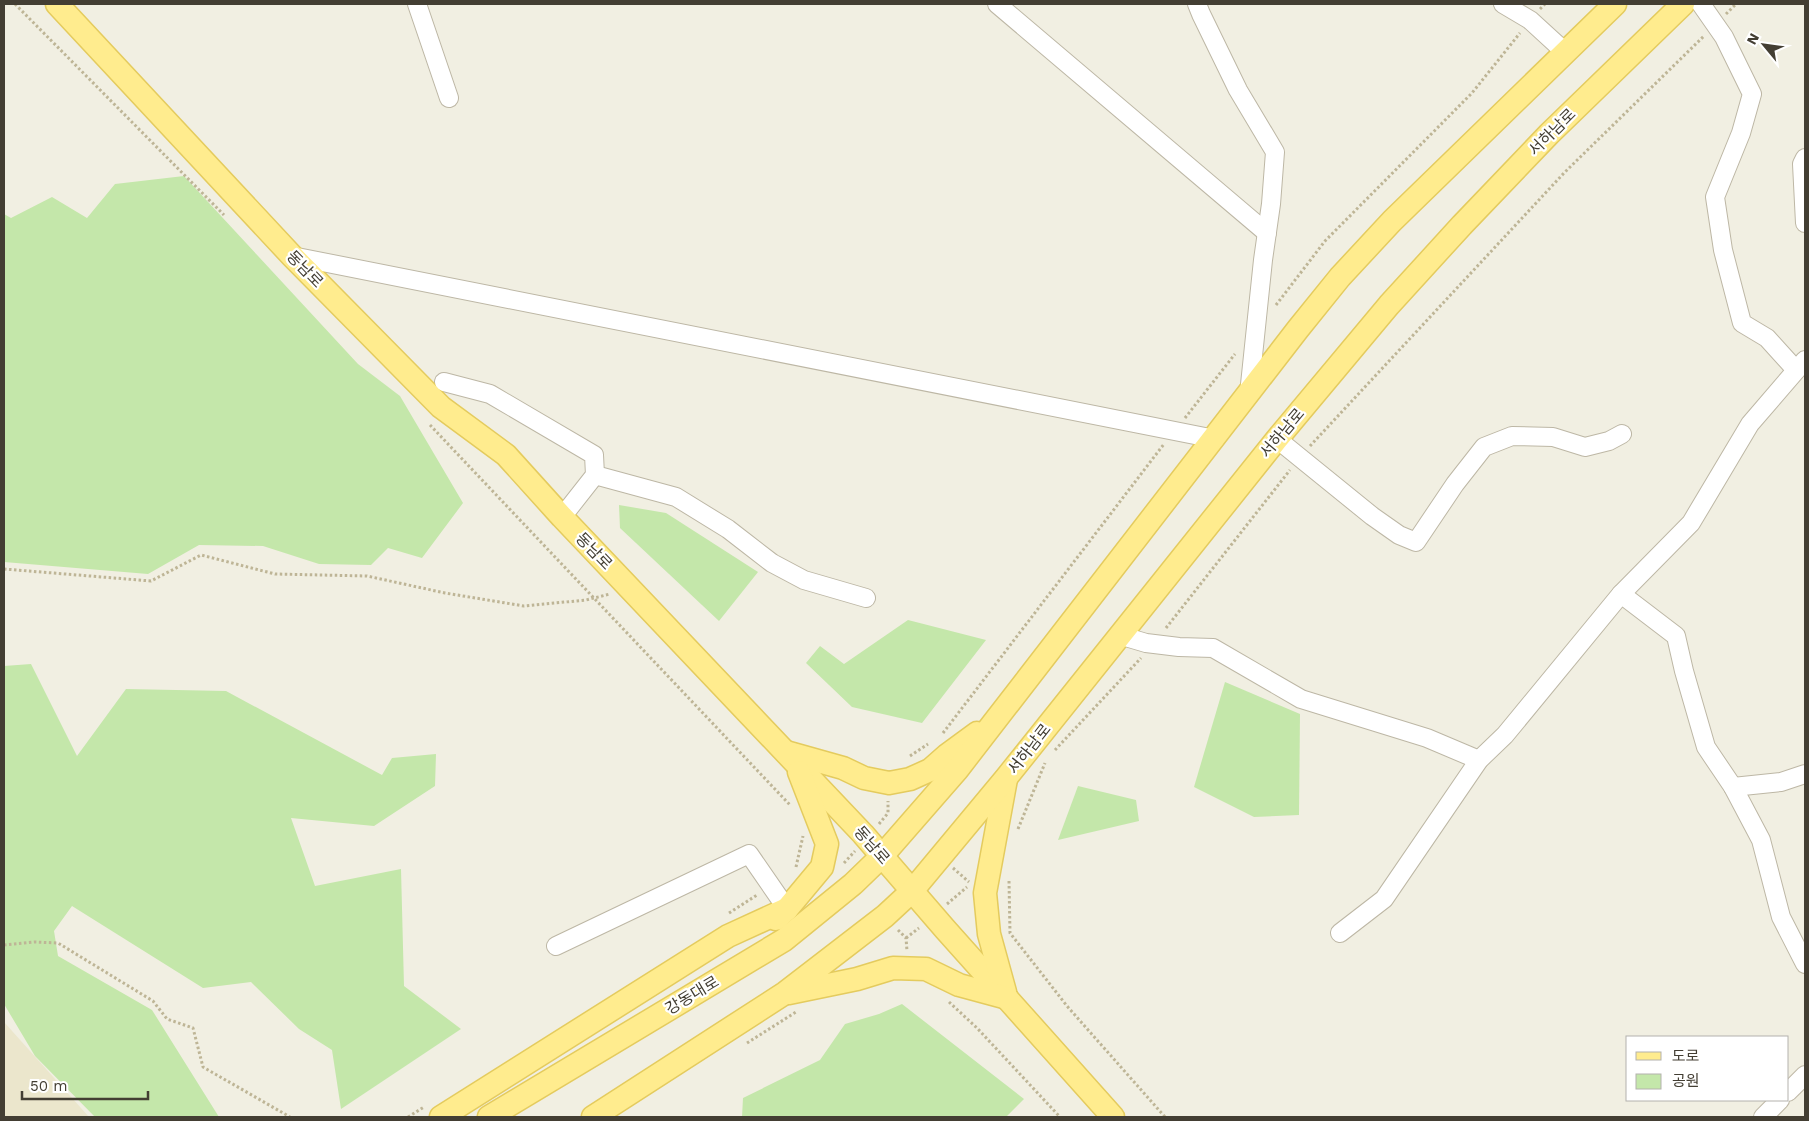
<svg xmlns="http://www.w3.org/2000/svg" width="1809" height="1121" font-family="'Work Sans','Noto Sans KR',sans-serif">
<style>
.education{fill:#ebe6cc}
.green{fill:#c4e7aa}
.lines{fill:none;stroke-linecap:round;stroke-linejoin:round}
.minor-casing{stroke:#bdb7a5;stroke-width:20}
.major-casing{stroke:#e4cb5e;stroke-width:25}
.path{stroke:#beb596;stroke-width:3;stroke-dasharray:2.5 2.5;stroke-linecap:butt}
.minor{stroke:#fff;stroke-width:18}
.major{stroke:#ffec8e;stroke-width:22}
.labels{text-anchor:middle;dominant-baseline:central;stroke-width:4.5;stroke-linejoin:round;paint-order:stroke}
.street-label{font-size:16px;fill:#433e33;stroke:#fff}
</style>
<rect width="100%" height="100%" fill="#f1efe2"/>
<path class="education" d="M 4,1022 L 89,1117 L 4,1117 Z"/>
<g class="green">
<path d="M 184,176 L 358,364 L 400,396 L 463,503 L 422,558 L 388,548 L 371,565 L 319,564 L 263,546 L 199,545 L 148,574 L 4,562 L 4,214 L 11,218 L 52,197 L 87,218 L 115,184 Z"/>
<path d="M 619,505 L 666,513 L 758,572 L 719,621 L 620,528 Z"/>
<path d="M 908,620 L 986,640 L 922,723 L 852,707 L 806,663 L 820,646 L 844,664 Z"/>
<path d="M 31,664 L 77,756 L 126,689 L 226,691 L 382,775 L 392,758 L 436,754 L 435,786 L 374,826 L 291,818 L 315,886 L 401,869 L 404,986 L 461,1029 L 341,1109 L 332,1050 L 299,1029 L 251,982 L 203,988 L 72,906 L 54,931 L 58,956 L 152,1010 L 219,1117 L 95,1117 L 35,1056 L 4,1004 L 4,666 Z"/>
<path d="M 1225,682 L 1300,714 L 1299,815 L 1254,817 L 1194,787 Z"/>
<path d="M 1078,786 L 1136,800 L 1139,821 L 1058,840 Z"/>
<path d="M 902,1004 L 1024,1099 L 1006,1117 L 742,1117 L 743,1098 L 820,1060 L 845,1024 L 879,1014 Z"/>
</g>
<g class="lines">
<g class="minor-casing">
<g id="minor">
<path d="M 417,4 L 449,98"/>
<path d="M 997,4 L 1267,233"/>
<path d="M 1197,4 L 1201,14 L 1238,90 L 1275,152 L 1271,204 L 1263,260 L 1249,394"/>
<path d="M 1503,4 L 1530,20 L 1565,52"/>
<path d="M 1701,4 L 1724,37 L 1752,94 L 1741,133 L 1715,197 L 1723,250 L 1742,323 L 1767,338 L 1796,370"/>
<path d="M 1805,158 L 1802,164 L 1805,223"/>
<path d="M 292,256 L 1215,439"/>
<path d="M 444,382 L 490,394 L 594,455 L 595,475 L 562,517"/>
<path d="M 1277,439 L 1372,516 L 1399,535 L 1416,542 L 1455,484 L 1484,447 L 1512,436 L 1553,437 L 1585,447 L 1609,441 L 1622,434"/>
<path d="M 595,475 L 676,497 L 728,529 L 772,563 L 804,580 L 866,598"/>
<path d="M 1621,594 L 1676,636 L 1684,671 L 1706,747 L 1733,787 L 1761,840 L 1781,917 L 1805,964"/>
<path d="M 1119,635 L 1146,643 L 1179,647 L 1213,648 L 1301,699 L 1427,738 L 1479,760"/>
<path d="M 1733,787 L 1781,782 L 1805,774"/>
<path d="M 1340,933 L 1384,899 L 1479,760 L 1505,735 L 1621,594 L 1691,523 L 1750,424 L 1805,360"/>
<path d="M 556,946 L 749,854 L 787,909"/>
<path d="M 1788,1092 L 1805,1075"/>
<path d="M 1763,1117 L 1780,1100"/>
</g>
</g>
<g class="major-casing">
<g id="major">
<path d="M 57,4 L 292,256 L 441,407 L 506,455 L 562,517 L 863,834 L 945,929 L 1113,1117"/>
<path d="M 786,752 L 843,768 L 864,778 L 889,783 L 910,779 L 930,770 L 947,755 L 977,733"/>
<path d="M 776,919 L 787,909 L 822,867 L 827,844 L 799,772"/>
<path d="M 1005,992 L 989,934 L 985,893 L 1006,779"/>
<path d="M 789,993 L 857,979 L 893,968 L 926,969 L 959,985 L 1007,998"/>
<path d="M 441,1117 L 728,936 L 787,909"/>
<path d="M 489,1117 L 784,940 L 853,884 L 882,856 L 957,770 L 1298,329 L 1340,277 L 1392,221 L 1615,4"/>
<path d="M 593,1117 L 785,993 L 885,916 L 912,891 L 1006,778 L 1277,439 L 1389,305 L 1462,225 L 1549,134 L 1683,4"/>
</g>
</g>
<g class="path">
<path d="M 15,4 L 224,215"/>
<path d="M 1540,9 L 1545,4"/>
<path d="M 1726,14 L 1736,4"/>
<path d="M 1276,305 L 1325,241 L 1472,93 L 1520,33"/>
<path d="M 1185,418 L 1235,354"/>
<path d="M 430,425 L 790,805"/>
<path d="M 1310,446 L 1564,173 L 1704,36"/>
<path d="M 4,569 L 151,581 L 201,555 L 275,574 L 367,576 L 445,593 L 524,606 L 586,600 L 610,594"/>
<path d="M 1166,628 L 1290,470"/>
<path d="M 943,733 L 1164,444"/>
<path d="M 1055,750 L 1141,658"/>
<path d="M 910,756 L 928,744"/>
<path d="M 879,824 L 888,813 L 888,801"/>
<path d="M 1018,829 L 1045,763"/>
<path d="M 844,863 L 855,851"/>
<path d="M 796,867 L 803,836"/>
<path d="M 953,868 L 969,882"/>
<path d="M 1009,881 L 1010,933 L 1067,1006 L 1165,1117"/>
<path d="M 947,904 L 967,887"/>
<path d="M 729,913 L 757,895"/>
<path d="M 898,930 L 906,938 L 907,951"/>
<path d="M 906,938 L 919,928"/>
<path d="M 4,945 L 35,942 L 58,943 L 153,1001 L 167,1019 L 193,1028 L 203,1067 L 290,1117"/>
<path d="M 949,1002 L 977,1028 L 1060,1117"/>
<path d="M 747,1043 L 796,1012"/>
<path d="M 408,1117 L 424,1107"/>
</g>
<use href="#minor" class="minor"/>
<use href="#major" class="major"/>
</g>
<g class="labels">
<g class="street-label">
<text transform="translate(1552 132) rotate(-45)">서하남로</text>
<text transform="translate(305 269) rotate(46)">동남로</text>
<text transform="translate(1282 433) rotate(-50)">서하남로</text>
<text transform="translate(594 551) rotate(46)">동남로</text>
<text transform="translate(1029 749) rotate(-52)">서하남로</text>
<text transform="translate(872 845) rotate(49)">동남로</text>
<text transform="translate(692 995) rotate(-31)">강동대로</text>
</g>
</g>
<rect width="1809" height="1121" fill="none" stroke="#433e33" stroke-width="10"/>
<rect x="1626" y="1036" width="162" height="65" fill="#ffffff" stroke="#b4b2ad"/>
<rect x="1636" y="1052" width="25" height="8" fill="#ffec8e" stroke="#b4b2ad"/>
<text x="1672" y="1061" font-size="15" fill="#433e33">도로</text>
<rect x="1636" y="1074" width="25" height="15" fill="#c4e7aa" stroke="#b4b2ad"/>
<text x="1672" y="1086" font-size="15" fill="#433e33">공원</text>
<g transform="translate(1764 45) rotate(299)" stroke="#ffffff" stroke-width="4" paint-order="stroke">
<path d="M0-4L9 19L0 12L-9 19Z" fill="#433e33"/>
<text y="-8" font-size="14" font-weight="bold" text-anchor="middle" fill="#433e33">N</text>
</g>
<path d="M22 1091v8h126v-8" fill="none" stroke="#433e33" stroke-width="2.5"/>
<text x="30" y="1091" font-size="15" fill="#433e33" stroke="#ffffff" stroke-width="4" paint-order="stroke">50 m</text>
</svg>
